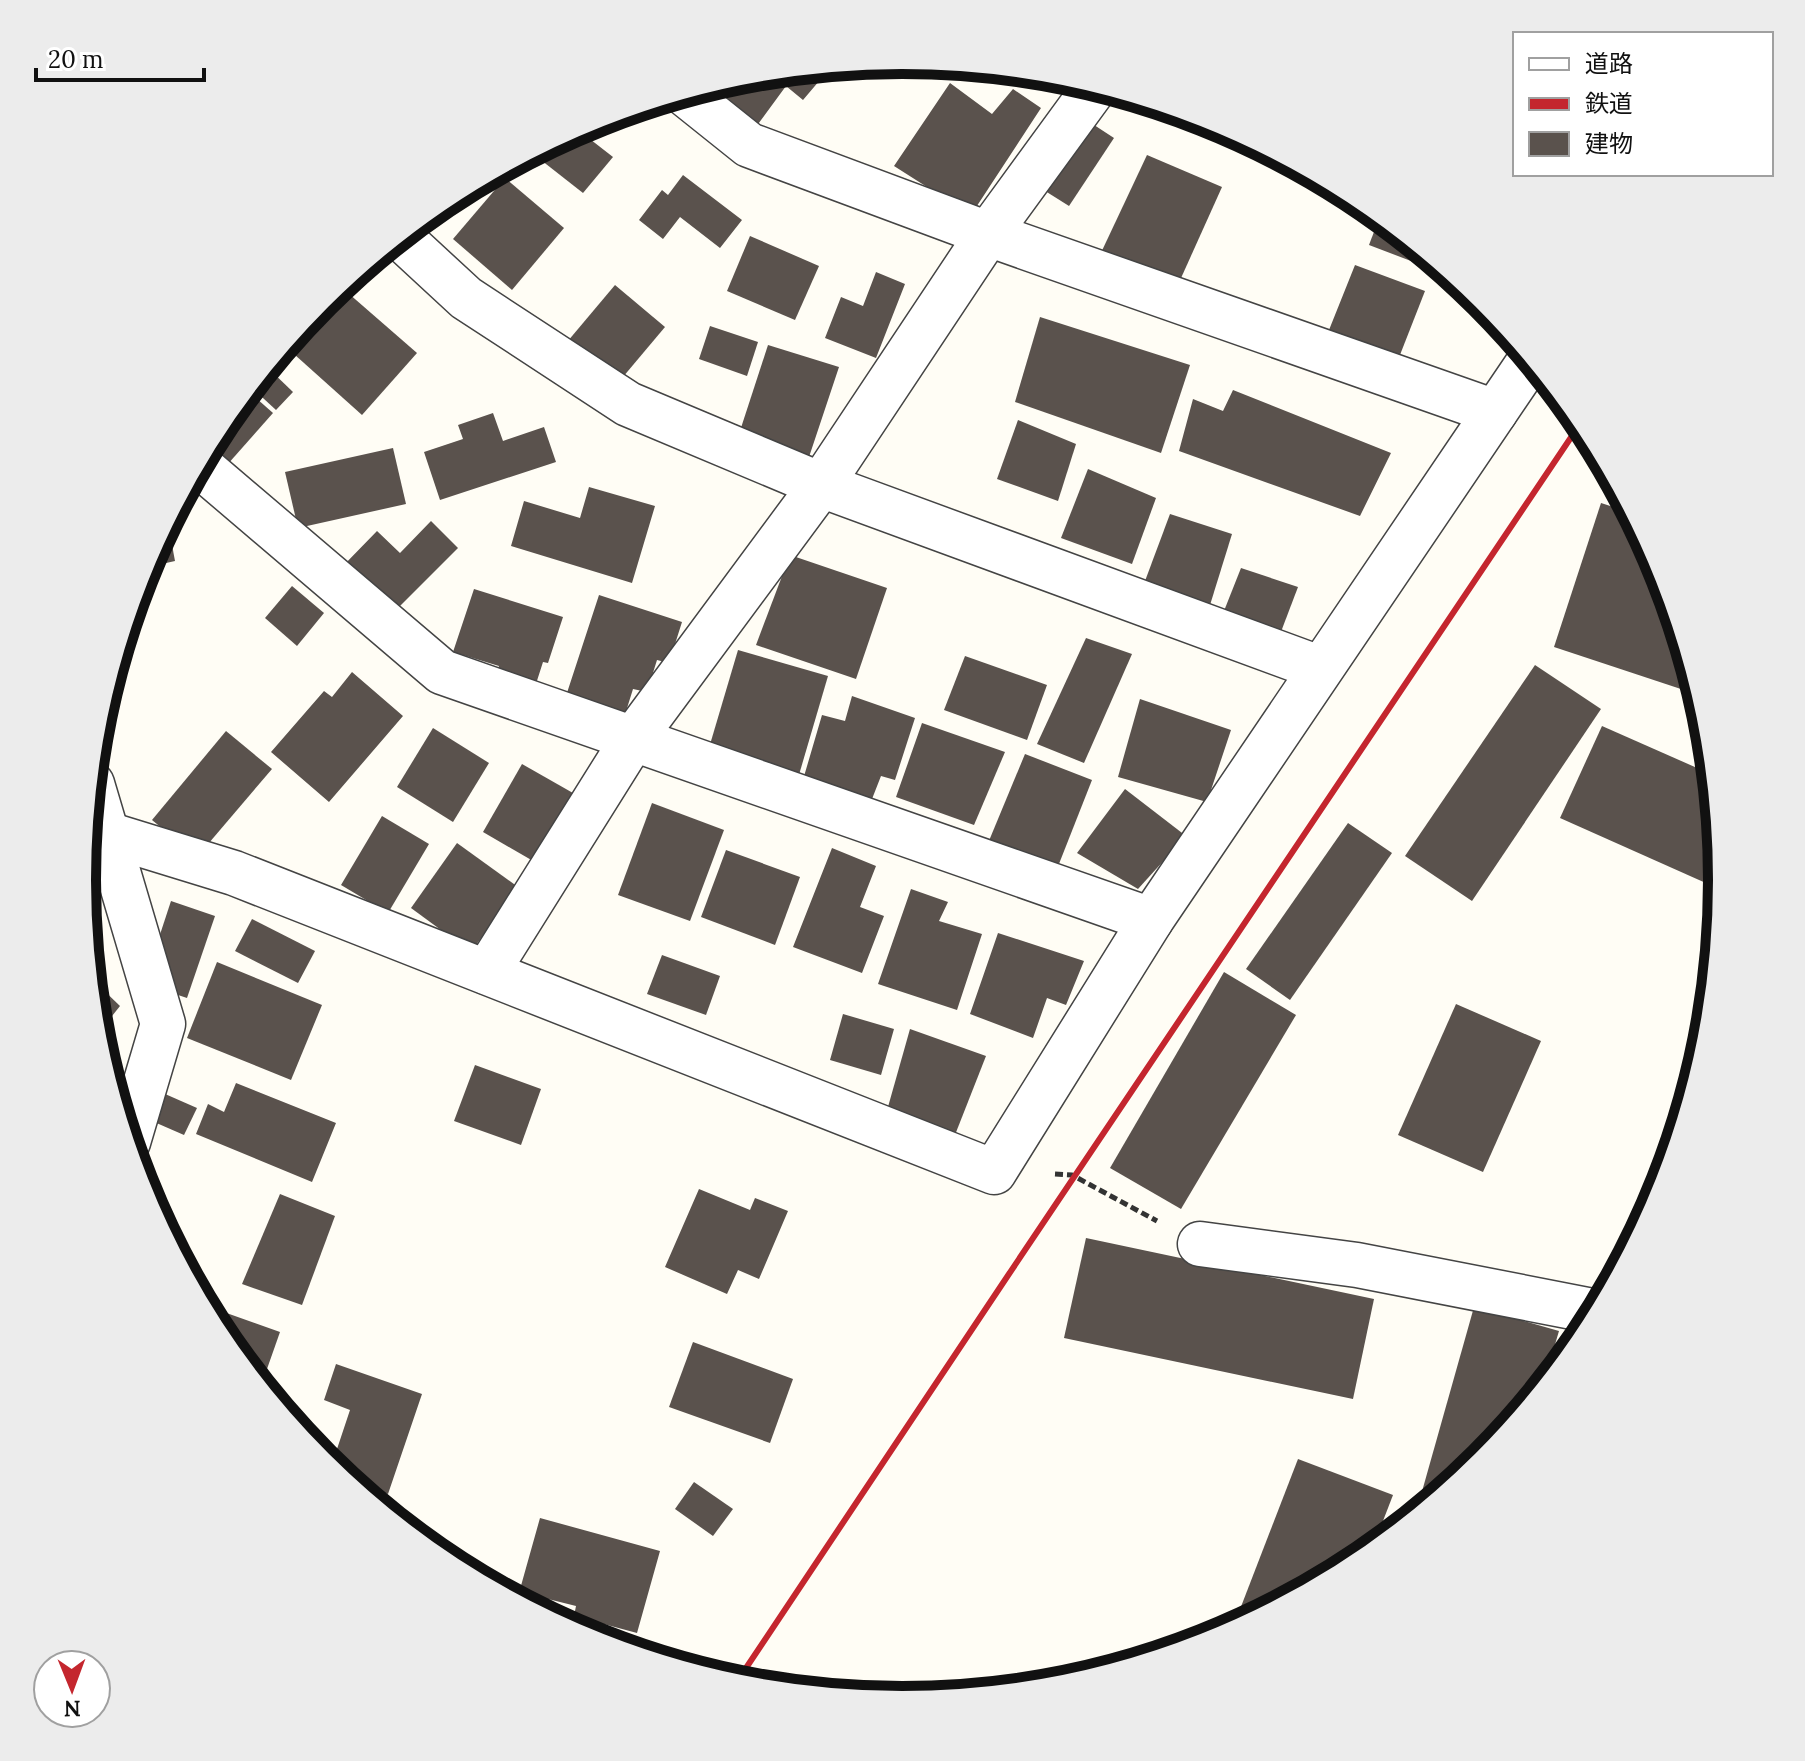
<svg xmlns="http://www.w3.org/2000/svg" width="1805" height="1761" font-family="Lora,'Noto Sans JP',serif">
<style>
.building{fill:#5a524d}
.lines{fill:none;stroke-linecap:round;stroke-linejoin:round}
.minor-casing{stroke:#444;stroke-width:47}
.path{stroke:#333;stroke-width:5;stroke-dasharray:8 4;stroke-linecap:butt}
.minor{stroke:#fff;stroke-width:44}
.rail{stroke:#c4262e;stroke-width:6}
.rim{fill:none;stroke:#111;stroke-width:10}
</style>
<rect width="100%" height="100%" fill="#fffdf5"/>
<g class="building">
<path d="M 831,67 L 803,100 L 786,86 L 753,131 L 707,100 L 722,82 L 743,76 Z"/>
<path d="M 950,83 L 992,114 L 1013,89 L 1041,108 L 971,215 L 894,166 Z"/>
<path d="M 1088,121 L 1114,138 L 1069,206 L 1042,189 Z"/>
<path d="M 577,129 L 613,157 L 583,193 L 532,153 Z"/>
<path d="M 1147,155 L 1222,187 L 1177,287 L 1099,257 Z"/>
<path d="M 683,175 L 742,220 L 720,248 L 680,217 L 663,239 L 639,220 L 662,190 L 668,195 Z"/>
<path d="M 505,178 L 564,228 L 512,290 L 453,239 Z"/>
<path d="M 1380,216 L 1453,276 L 1453,277 L 1369,245 Z"/>
<path d="M 750,236 L 819,266 L 795,320 L 727,291 Z"/>
<path d="M 1355,265 L 1425,291 L 1398,360 L 1327,335 Z"/>
<path d="M 876,272 L 905,284 L 876,358 L 825,338 L 841,297 L 863,306 Z"/>
<path d="M 615,285 L 665,327 L 612,390 L 562,348 Z"/>
<path d="M 340,286 L 417,353 L 362,415 L 285,346 L 323,300 Z"/>
<path d="M 1040,317 L 1190,365 L 1161,453 L 1015,402 Z"/>
<path d="M 710,326 L 758,342 L 747,376 L 699,359 Z"/>
<path d="M 768,345 L 839,367 L 808,460 L 738,437 Z"/>
<path d="M 267,367 L 293,392 L 276,410 L 251,387 Z"/>
<path d="M 1233,390 L 1391,453 L 1360,516 L 1179,451 L 1193,399 L 1223,411 Z"/>
<path d="M 248,391 L 273,413 L 227,465 L 208,448 L 221,424 Z"/>
<path d="M 493,413 L 503,441 L 544,427 L 556,462 L 440,500 L 424,452 L 463,439 L 458,425 Z"/>
<path d="M 1018,420 L 1076,444 L 1058,501 L 997,479 Z"/>
<path d="M 393,448 L 406,504 L 298,528 L 285,472 Z"/>
<path d="M 1088,469 L 1156,498 L 1132,564 L 1061,538 Z"/>
<path d="M 589,487 L 655,506 L 632,583 L 511,546 L 524,501 L 580,518 Z"/>
<path d="M 1601,503 L 1632,513 L 1661,567 L 1699,695 L 1554,647 Z"/>
<path d="M 1170,514 L 1232,534 L 1210,605 L 1145,581 Z"/>
<path d="M 431,521 L 458,548 L 390,616 L 341,568 L 377,531 L 400,553 Z"/>
<path d="M 168,523 L 175,561 L 144,568 L 145,566 Z"/>
<path d="M 790,555 L 887,588 L 856,679 L 756,645 Z"/>
<path d="M 1241,568 L 1298,587 L 1279,637 L 1222,616 Z"/>
<path d="M 292,586 L 324,613 L 297,646 L 265,618 Z"/>
<path d="M 474,589 L 563,617 L 548,663 L 543,662 L 534,690 L 495,676 L 499,666 L 453,652 Z"/>
<path d="M 599,595 L 682,622 L 669,663 L 657,660 L 647,692 L 633,689 L 623,721 L 564,702 Z"/>
<path d="M 1086,638 L 1132,654 L 1084,763 L 1037,744 Z"/>
<path d="M 738,650 L 828,676 L 796,785 L 706,758 Z"/>
<path d="M 965,656 L 1047,685 L 1027,740 L 944,710 Z"/>
<path d="M 1535,665 L 1601,709 L 1472,901 L 1405,856 Z"/>
<path d="M 352,672 L 403,716 L 329,802 L 271,752 L 324,691 L 332,697 Z"/>
<path d="M 852,696 L 915,718 L 895,780 L 881,776 L 872,799 L 844,789 L 800,790 L 822,715 L 845,721 Z"/>
<path d="M 1140,699 L 1231,730 L 1207,802 L 1118,777 Z"/>
<path d="M 922,723 L 1005,752 L 974,825 L 896,797 Z"/>
<path d="M 1602,726 L 1713,775 L 1722,875 L 1717,888 L 1560,818 Z"/>
<path d="M 433,728 L 489,763 L 453,822 L 397,787 Z"/>
<path d="M 226,731 L 272,769 L 197,857 L 152,820 Z"/>
<path d="M 1025,754 L 1092,780 L 1055,874 L 986,848 Z"/>
<path d="M 522,764 L 580,797 L 540,865 L 483,832 Z"/>
<path d="M 1125,789 L 1186,836 L 1138,889 L 1077,853 Z"/>
<path d="M 652,803 L 724,830 L 690,921 L 618,895 Z"/>
<path d="M 382,816 L 429,844 L 388,913 L 341,885 Z"/>
<path d="M 1348,823 L 1392,853 L 1290,1000 L 1246,969 Z"/>
<path d="M 457,843 L 518,887 L 471,952 L 411,908 Z"/>
<path d="M 832,848 L 876,866 L 860,907 L 884,916 L 862,973 L 793,947 Z"/>
<path d="M 726,850 L 800,877 L 775,945 L 701,917 Z"/>
<path d="M 911,889 L 948,902 L 939,921 L 982,934 L 957,1010 L 878,984 Z"/>
<path d="M 171,901 L 215,916 L 187,998 L 163,990 L 149,968 Z"/>
<path d="M 252,919 L 315,951 L 298,983 L 235,951 Z"/>
<path d="M 998,933 L 1084,961 L 1066,1005 L 1047,998 L 1033,1038 L 970,1014 Z"/>
<path d="M 662,955 L 720,976 L 706,1015 L 647,994 Z"/>
<path d="M 217,962 L 322,1005 L 291,1080 L 187,1038 Z"/>
<path d="M 1224,972 L 1296,1015 L 1181,1209 L 1110,1168 Z"/>
<path d="M 92,979 L 120,1006 L 97,1035 Z"/>
<path d="M 1456,1004 L 1541,1041 L 1483,1172 L 1398,1135 Z"/>
<path d="M 843,1014 L 894,1029 L 881,1075 L 830,1060 Z"/>
<path d="M 910,1029 L 986,1056 L 953,1140 L 886,1114 Z"/>
<path d="M 475,1065 L 541,1089 L 521,1145 L 454,1121 Z"/>
<path d="M 236,1083 L 336,1123 L 312,1182 L 196,1134 L 208,1104 L 224,1112 Z"/>
<path d="M 156,1090 L 197,1108 L 184,1135 L 145,1118 Z"/>
<path d="M 699,1189 L 750,1210 L 755,1198 L 788,1211 L 759,1279 L 738,1270 L 727,1294 L 665,1267 Z"/>
<path d="M 280,1194 L 335,1216 L 302,1305 L 242,1284 Z"/>
<path d="M 1086,1238 L 1374,1299 L 1353,1399 L 1064,1338 Z"/>
<path d="M 204,1305 L 280,1332 L 261,1386 L 220,1336 Z"/>
<path d="M 1474,1307 L 1559,1331 L 1542,1388 L 1482,1461 L 1436,1499 L 1421,1495 Z"/>
<path d="M 693,1342 L 793,1379 L 770,1443 L 669,1407 Z"/>
<path d="M 336,1364 L 422,1394 L 388,1494 L 346,1480 L 331,1467 L 350,1410 L 324,1400 Z"/>
<path d="M 1298,1459 L 1393,1495 L 1371,1552 L 1358,1563 L 1232,1630 Z"/>
<path d="M 694,1482 L 733,1509 L 713,1536 L 675,1509 Z"/>
<path d="M 540,1518 L 660,1551 L 637,1633 L 574,1616 L 576,1606 L 548,1599 L 543,1614 L 517,1600 Z"/>
</g>
<g class="lines">
<g class="minor-casing">
<g id="minor">
<path d="M 684,93 L 749,145 L 988,234 L 1495,412"/>
<path d="M 400,237 L 466,298 L 628,404 L 821,485 L 1319,668"/>
<path d="M 199,465 L 442,672 L 1151,920"/>
<path d="M 92,784 L 163,1024 L 128,1142"/>
<path d="M 107,834 L 234,873 L 994,1172 L 1151,920 L 1531,359"/>
<path d="M 487,972 L 633,739 L 821,485 L 988,234 L 1096,86"/>
<path d="M 1200,1244 L 1357,1265 L 1598,1312"/>
</g>
</g>
<path class="path" d="M 1055,1174 L 1072,1175 L 1157,1221"/>
<use href="#minor" class="minor"/>
<path class="rail" d="M 736,1683 C 1016,1261 1300,842 1582,421"/>
</g>
<path d="M0 0H1805V1761H0ZM96 880a806 806 0 1 1 1612 0a806 806 0 1 1-1612 0Z" fill="#ececec" fill-rule="evenodd"/>
<path class="rim" d="M96 880a806 806 0 1 1 1612 0a806 806 0 1 1-1612 0Z"/>
<rect x="1513" y="32" width="260" height="144" fill="#ffffff" stroke="#a0a0a0" stroke-width="2"/>
<rect x="1529" y="58" width="40" height="12" fill="#ffffff" stroke="#a0a0a0" stroke-width="2"/>
<text x="1585" y="72" font-size="24" fill="#111111">道路</text>
<rect x="1529" y="98" width="40" height="12" fill="#c4262e" stroke="#a0a0a0" stroke-width="2"/>
<text x="1585" y="112" font-size="24" fill="#111111">鉄道</text>
<rect x="1529" y="132" width="40" height="24" fill="#5a524d" stroke="#a0a0a0" stroke-width="2"/>
<text x="1585" y="152" font-size="24" fill="#111111">建物</text>
<g transform="translate(72 1689) rotate(179)"><circle r="38" fill="#ffffff" stroke="#a0a0a0" stroke-width="2"/>
<path d="M0-6L14 30L0 20L-14 30Z" fill="#c4262e"/>
<text y="-12" font-size="22" font-weight="bold" text-anchor="middle" fill="#111111">N</text>
</g>
<path d="M36 68v12h168v-12" fill="none" stroke="#111111" stroke-width="4"/>
<text x="48" y="68" font-size="24" fill="#111111" stroke="#ffffff" stroke-width="6" paint-order="stroke">20 m</text>
</svg>
